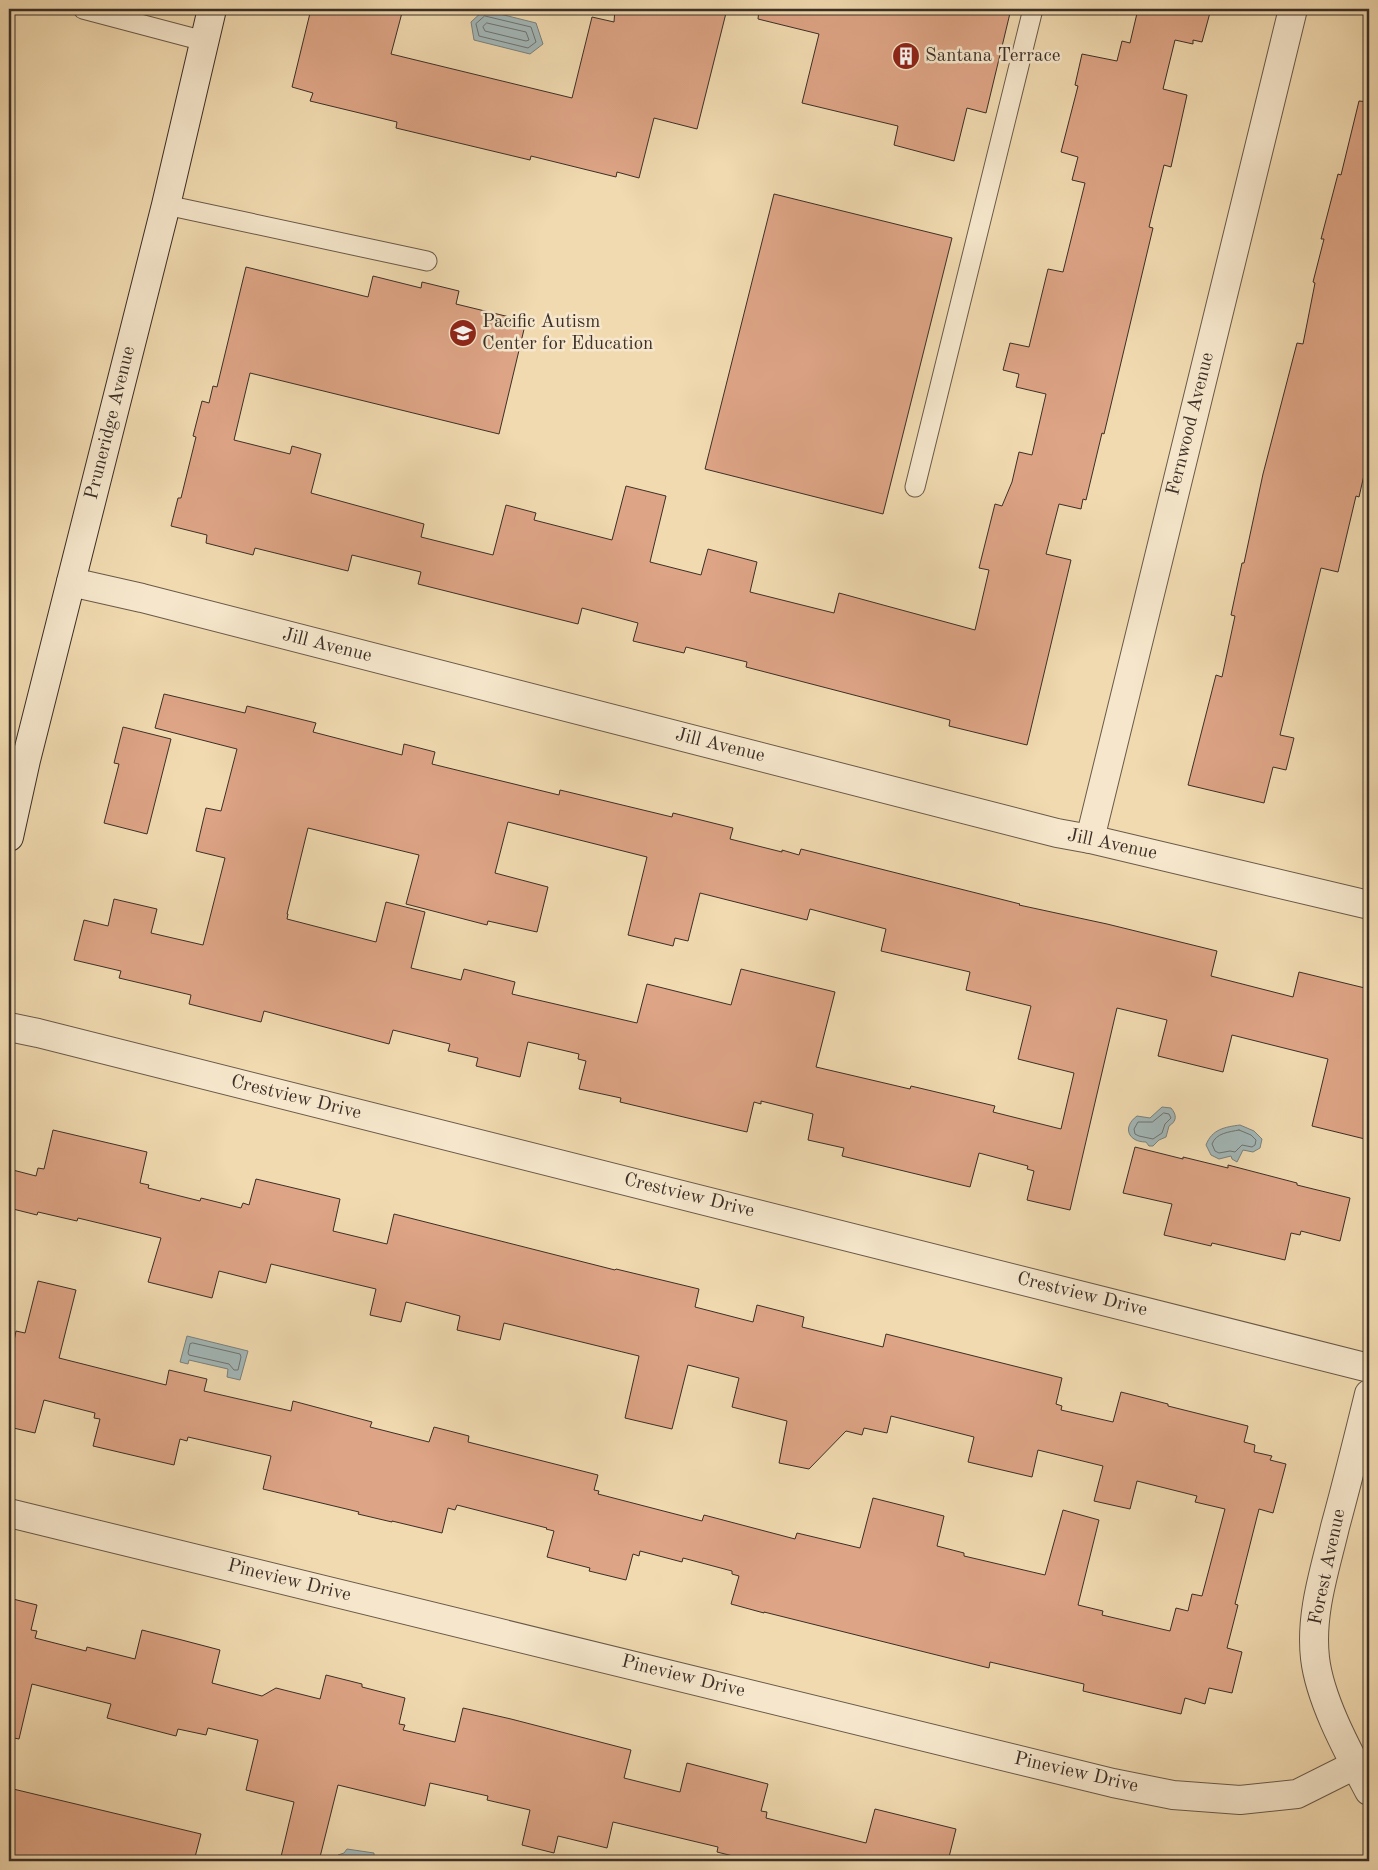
<svg xmlns="http://www.w3.org/2000/svg" width="1378" height="1870" font-family="'Old Standard TT',serif">
<style>
.water{fill:#a2b7b8;stroke:#79817e}
.lines{fill:none;stroke-linecap:round;stroke-linejoin:round}
.shore{stroke:#6e7370;stroke-width:1}
.building{fill:#dda485;stroke:#3b2f27;fill-rule:evenodd}
.service-casing{stroke:#685a49;stroke-width:21}
.minor-casing{stroke:#685a49;stroke-width:30}
.secondary-casing{stroke:#3b2f27;stroke-width:30}
.service{stroke:#f6e7cc;stroke-width:19}
.minor{stroke:#f6e7cc;stroke-width:28}
.secondary{stroke:#f6e7cc;stroke-width:28}
.labels{text-anchor:middle;dominant-baseline:central;stroke-width:5;stroke-linejoin:round;paint-order:stroke}
.poi-label{font-size:19px;fill:#3b2f27;stroke:#f6e7cc;text-anchor:start}
.street-label{font-size:19px;fill:#3b2f27;stroke:#f6e7cc}
</style>
<rect width="100%" height="100%" fill="#f1dab0"/>
<filter id="stains"><feTurbulence type="fractalNoise" baseFrequency=".004" numOctaves="4"/><feColorMatrix values="0 0 0 0 .2 0 0 0 0 .09 0 0 0 0 .02 0 0 0 .5 -.17"/></filter>
<radialGradient id="worn" r=".72"><stop offset=".6" stop-color="#630" stop-opacity="0"/><stop offset="1" stop-color="#630" stop-opacity=".3"/></radialGradient>
<g class="water">
<path d="M 484,10 L 536,23 L 543,44 L 530,54 L 474,40 L 471,22 Z"/>
<path d="M 1162,1107 L 1171,1108 C 1177,1115 1177,1121 1169,1126 L 1166,1137 L 1159,1140 L 1153,1146 L 1149,1146 L 1146,1142 C 1128,1142 1122,1127 1137,1116 L 1150,1118 Z"/>
<path d="M 1240,1125 L 1254,1131 L 1262,1139 L 1260,1148 L 1253,1152 L 1243,1150 L 1237,1162 L 1232,1159 L 1231,1156 L 1219,1159 L 1211,1155 L 1206,1145 C 1212,1129 1225,1127 1240,1125 Z"/>
<path d="M 187,1336 L 248,1351 L 240,1380 L 227,1377 L 228,1369 L 189,1360 L 188,1364 L 180,1362 Z"/>
<path d="M 347,1849 L 374,1853 L 374,1859 L 377,1861 L 335,1861 L 338,1855 L 344,1853 Z"/>
</g>
<g class="lines">
<g class="shore">
<path d="M 485,16 L 531,27 L 536,42 L 528,48 L 479,36 L 476,24 Z"/>
<path d="M 487,23 L 526,32 L 529,40 L 526,41 L 485,31 L 483,27 Z"/>
<path d="M 1164,1113 L 1169,1114 L 1171,1118 L 1165,1124 L 1162,1133 L 1153,1139 L 1139,1136 L 1135,1134 L 1134,1129 L 1138,1122 L 1152,1122 Z"/>
<path d="M 1239,1130 L 1251,1135 L 1256,1140 L 1255,1145 L 1252,1147 L 1242,1145 L 1235,1152 L 1230,1151 L 1219,1153 L 1215,1151 L 1212,1144 C 1216,1133 1229,1132 1239,1130 Z"/>
<path d="M 193,1343 L 240,1354 L 241,1357 L 238,1370 L 234,1370 L 229,1364 L 189,1355 L 188,1353 L 190,1344 Z"/>
</g>
</g>
<g class="building">
<path d="M 311,9 L 403,9 L 391,54 L 572,98 L 592,17 L 614,22 L 615,9 L 727,9 L 697,129 L 654,118 L 639,178 L 617,172 L 616,177 L 531,156 L 530,160 L 396,128 L 397,122 L 310,101 L 313,93 L 292,87 Z"/>
<path d="M 759,9 L 1011,9 L 986,113 L 967,108 L 954,161 L 894,145 L 898,126 L 802,103 L 819,34 L 758,19 Z"/>
<path d="M 1138,9 L 1211,9 L 1202,42 L 1193,40 L 1193,44 L 1175,40 L 1163,89 L 1187,95 L 1171,167 L 1164,165 L 1149,227 L 1153,228 L 1104,434 L 1102,433 L 1086,500 L 1083,499 L 1081,509 L 1059,504 L 1046,554 L 1071,560 L 1027,745 L 949,726 L 950,720 L 746,667 L 747,662 L 686,647 L 684,653 L 633,641 L 638,623 L 582,608 L 578,624 L 418,584 L 421,572 L 352,555 L 348,571 L 255,548 L 253,555 L 206,543 L 207,535 L 171,526 L 178,498 L 181,498 L 196,437 L 193,436 L 202,401 L 209,403 L 213,386 L 217,387 L 246,267 L 368,297 L 373,276 L 421,288 L 422,282 L 459,291 L 456,304 L 526,321 L 499,434 L 250,373 L 234,440 L 290,454 L 292,446 L 321,454 L 311,493 L 424,524 L 421,537 L 493,555 L 506,505 L 536,513 L 534,520 L 612,540 L 626,486 L 666,496 L 650,562 L 701,575 L 708,549 L 757,562 L 750,592 L 834,613 L 839,593 L 975,630 L 989,570 L 979,568 L 995,504 L 1002,506 L 1012,482 L 1019,452 L 1032,455 L 1046,394 L 1016,387 L 1019,374 L 1003,370 L 1010,343 L 1029,347 L 1048,269 L 1063,272 L 1085,183 L 1072,180 L 1078,157 L 1061,152 L 1078,86 L 1075,85 L 1082,54 L 1117,61 L 1122,41 L 1130,43 Z"/>
<path d="M 1359,101 L 1369,102 L 1369,453 L 1359,497 L 1356,496 L 1338,572 L 1321,568 L 1280,735 L 1294,738 L 1286,770 L 1273,767 L 1264,803 L 1188,785 L 1216,675 L 1222,677 L 1235,616 L 1231,615 L 1242,563 L 1244,563 L 1263,474 L 1297,343 L 1303,344 L 1315,283 L 1313,282 L 1324,239 L 1321,239 L 1338,174 L 1341,175 Z"/>
<path d="M 774,194 L 952,238 L 883,514 L 705,469 Z"/>
<path d="M 164,694 L 245,713 L 247,706 L 316,723 L 313,732 L 402,755 L 404,744 L 435,752 L 432,764 L 559,795 L 560,790 L 672,817 L 673,813 L 733,828 L 730,839 L 782,852 L 782,850 L 799,855 L 801,849 L 1020,904 L 1019,905 L 1107,924 L 1217,951 L 1211,976 L 1293,997 L 1299,972 L 1369,989 L 1369,1140 L 1312,1126 L 1328,1059 L 1232,1035 L 1223,1072 L 1158,1056 L 1167,1020 L 1117,1008 L 1070,1210 L 1027,1200 L 1034,1171 L 1027,1169 L 1028,1166 L 979,1153 L 970,1187 L 842,1156 L 844,1148 L 808,1140 L 813,1114 L 761,1101 L 761,1104 L 754,1102 L 747,1132 L 620,1102 L 621,1098 L 579,1089 L 586,1061 L 578,1059 L 579,1054 L 528,1042 L 520,1077 L 476,1066 L 478,1058 L 448,1051 L 450,1044 L 393,1030 L 389,1044 L 264,1011 L 261,1022 L 189,1004 L 191,995 L 119,978 L 121,971 L 74,960 L 84,920 L 108,926 L 114,899 L 157,909 L 151,933 L 203,945 L 225,858 L 196,851 L 206,808 L 221,811 L 237,749 L 155,728 ZM 508,822 L 647,857 L 628,935 L 673,946 L 675,938 L 688,941 L 700,893 L 807,920 L 810,909 L 886,929 L 881,951 L 970,972 L 966,990 L 1031,1006 L 1018,1059 L 1074,1073 L 1061,1129 L 993,1112 L 995,1106 L 911,1086 L 910,1089 L 816,1067 L 835,992 L 741,969 L 731,1005 L 647,984 L 637,1023 L 512,994 L 515,982 L 464,969 L 461,980 L 411,968 L 425,912 L 386,902 L 376,942 L 287,919 L 288,914 L 287,914 L 308,828 L 419,855 L 406,904 L 487,925 L 488,921 L 537,932 L 548,887 L 495,873 Z"/>
<path d="M 123,727 L 171,739 L 147,834 L 104,823 L 119,764 L 114,763 Z"/>
<path d="M 53,1130 L 147,1152 L 140,1183 L 149,1185 L 148,1188 L 200,1201 L 201,1198 L 241,1208 L 243,1203 L 249,1205 L 256,1179 L 340,1199 L 333,1231 L 387,1244 L 394,1214 L 615,1270 L 616,1269 L 699,1289 L 695,1307 L 753,1322 L 757,1305 L 804,1317 L 802,1327 L 883,1347 L 886,1334 L 1062,1378 L 1056,1404 L 1062,1406 L 1061,1410 L 1113,1422 L 1121,1392 L 1168,1404 L 1168,1406 L 1248,1426 L 1244,1442 L 1255,1445 L 1254,1452 L 1272,1456 L 1270,1460 L 1286,1464 L 1273,1513 L 1259,1509 L 1235,1604 L 1238,1605 L 1227,1648 L 1242,1652 L 1232,1693 L 1209,1688 L 1205,1704 L 1185,1698 L 1181,1714 L 1083,1691 L 1084,1684 L 990,1662 L 989,1668 L 764,1612 L 764,1613 L 731,1604 L 739,1576 L 732,1574 L 732,1571 L 683,1558 L 682,1562 L 640,1551 L 639,1556 L 633,1554 L 626,1580 L 589,1571 L 590,1568 L 547,1557 L 554,1531 L 546,1529 L 547,1528 L 457,1505 L 455,1510 L 448,1508 L 442,1533 L 392,1521 L 392,1522 L 358,1514 L 359,1512 L 263,1489 L 271,1456 L 188,1437 L 187,1441 L 180,1439 L 174,1465 L 93,1446 L 100,1419 L 94,1418 L 95,1413 L 44,1400 L 35,1433 L 9,1427 L 9,1345 L 13,1346 L 16,1331 L 25,1333 L 38,1281 L 76,1290 L 59,1358 L 166,1385 L 169,1370 L 207,1379 L 204,1391 L 291,1411 L 293,1401 L 372,1422 L 370,1427 L 429,1442 L 434,1427 L 469,1436 L 468,1442 L 598,1475 L 594,1490 L 599,1491 L 598,1494 L 702,1521 L 704,1515 L 795,1539 L 797,1533 L 860,1548 L 873,1498 L 944,1516 L 937,1546 L 964,1553 L 964,1556 L 1045,1575 L 1063,1510 L 1099,1520 L 1078,1605 L 1103,1611 L 1102,1615 L 1170,1631 L 1176,1608 L 1188,1611 L 1192,1594 L 1202,1596 L 1225,1509 L 1195,1502 L 1197,1496 L 1137,1481 L 1130,1509 L 1094,1501 L 1103,1466 L 1038,1450 L 1032,1477 L 968,1462 L 974,1437 L 891,1416 L 887,1433 L 864,1428 L 862,1435 L 846,1431 L 809,1469 L 779,1463 L 787,1421 L 732,1407 L 739,1378 L 688,1365 L 672,1429 L 625,1418 L 639,1356 L 504,1323 L 500,1340 L 457,1330 L 460,1316 L 406,1302 L 401,1322 L 370,1315 L 376,1289 L 271,1264 L 266,1283 L 219,1271 L 212,1298 L 148,1282 L 161,1238 L 78,1218 L 77,1221 L 38,1212 L 37,1215 L 9,1208 L 9,1169 L 36,1176 L 38,1168 L 44,1169 Z"/>
<path d="M 1135,1147 L 1183,1159 L 1183,1157 L 1228,1168 L 1228,1165 L 1297,1183 L 1297,1185 L 1350,1198 L 1340,1241 L 1301,1231 L 1300,1235 L 1291,1233 L 1285,1260 L 1212,1243 L 1211,1246 L 1164,1235 L 1172,1204 L 1123,1193 Z"/>
<path d="M 9,1598 L 37,1605 L 31,1630 L 37,1631 L 35,1638 L 86,1651 L 87,1647 L 135,1659 L 142,1630 L 178,1639 L 220,1650 L 212,1683 L 262,1696 L 276,1688 L 320,1699 L 326,1675 L 362,1684 L 362,1687 L 405,1698 L 399,1724 L 405,1725 L 403,1730 L 455,1742 L 463,1708 L 511,1719 L 631,1750 L 624,1778 L 680,1792 L 687,1763 L 768,1784 L 761,1811 L 767,1812 L 766,1818 L 866,1843 L 875,1809 L 956,1829 L 948,1861 L 753,1861 L 717,1852 L 718,1847 L 613,1822 L 607,1848 L 558,1836 L 554,1853 L 522,1845 L 530,1810 L 487,1800 L 488,1796 L 430,1783 L 425,1806 L 338,1785 L 319,1861 L 280,1861 L 294,1802 L 246,1790 L 258,1740 L 208,1728 L 206,1735 L 178,1729 L 176,1736 L 107,1718 L 111,1704 L 32,1684 L 19,1739 L 9,1737 Z"/>
<path d="M 9,1788 L 201,1834 L 194,1861 L 9,1861 Z"/>
</g>
<g class="lines">
<g class="service-casing">
<g id="service">
<path d="M 83,9 L 204,41"/>
<path d="M 166,205 L 427,261"/>
<path d="M 915,487 L 1033,9"/>
</g>
</g>
<g class="minor-casing">
<g id="minor">
<path d="M 71,582 L 142,598 L 1057,833 L 1090,839 L 1369,905"/>
<path d="M 1090,839 L 1293,9"/>
<path d="M 9,1027 L 38,1033 L 1369,1368"/>
<path d="M 1369,1394 C 1358,1439 1347,1483 1335,1527 C 1325,1570 1310,1613 1315,1658 C 1320,1701 1349,1753 1369,1791"/>
<path d="M 9,1513 L 1113,1783 L 1173,1795 L 1240,1800 L 1297,1794 L 1355,1765"/>
</g>
</g>
<g class="secondary-casing">
<path id="secondary" d="M 9,837 L 26,760 L 166,205 L 212,9"/>
</g>
<use href="#service" class="service"/>
<use href="#minor" class="minor"/>
<use href="#secondary" class="secondary"/>
</g>
<defs>
<g id="building-disc" transform="scale(1.4375)"><circle r="9.5" fill="#8f2418" stroke="#f6e7cc"/><path d="M-4-6H4V6H1V3H-1V6H-4ZM-2.5-4.3h1.7v1.8h-1.7ZM.8-4.3h1.7v1.8H.8ZM-2.5-1h1.7V.8h-1.7ZM.8-1h1.7V.8H.8Z" fill="#fff"/></g>
<g id="school-disc" transform="scale(1.4375)"><circle r="9.5" fill="#8f2418" stroke="#f6e7cc"/><path d="M0-5L7-2L0 1L-7-2ZM-4 1L0 2.5L4 1V4Q0 6-4 4Z" fill="#fff"/></g>
</defs>
<g fill-rule="evenodd">
<use href="#building-disc" x="906" y="56"/>
<use href="#school-disc" x="463" y="333"/>
</g>
<g class="labels">
<g class="poi-label">
<text x="925" y="56">Santana Terrace</text>
<text x="482" y="322">Pacific Autism<tspan x="482" dy="22">Center for Education</tspan></text>
</g>
<g class="street-label">
<text transform="translate(111 423) rotate(-76)">Pruneridge Avenue</text>
<text transform="translate(1191 424) rotate(-76)">Fernwood Avenue</text>
<text transform="translate(327 646) rotate(14)">Jill Avenue</text>
<text transform="translate(720 746) rotate(14)">Jill Avenue</text>
<text transform="translate(1112 845) rotate(12)">Jill Avenue</text>
<text transform="translate(296 1098) rotate(14)">Crestview Drive</text>
<text transform="translate(689 1196) rotate(14)">Crestview Drive</text>
<text transform="translate(1082 1295) rotate(14)">Crestview Drive</text>
<text transform="translate(1328 1567) rotate(-78)">Forest Avenue</text>
<text transform="translate(289 1581) rotate(14)">Pineview Drive</text>
<text transform="translate(683 1677) rotate(14)">Pineview Drive</text>
<text transform="translate(1076 1773) rotate(13)">Pineview Drive</text>
</g>
</g>
<rect width="1378" height="1870" fill="none" stroke="#f1dab0" stroke-width="30"/>
<rect x="10" y="10" width="1358" height="1850" fill="none" stroke="#3b2f27" stroke-width="2.5"/>
<rect x="15" y="15" width="1348" height="1840" fill="none" stroke="#3b2f27"/>
<rect width="100%" height="100%" filter="url(#stains)"/>
<rect width="100%" height="100%" fill="url(#worn)"/>
</svg>
